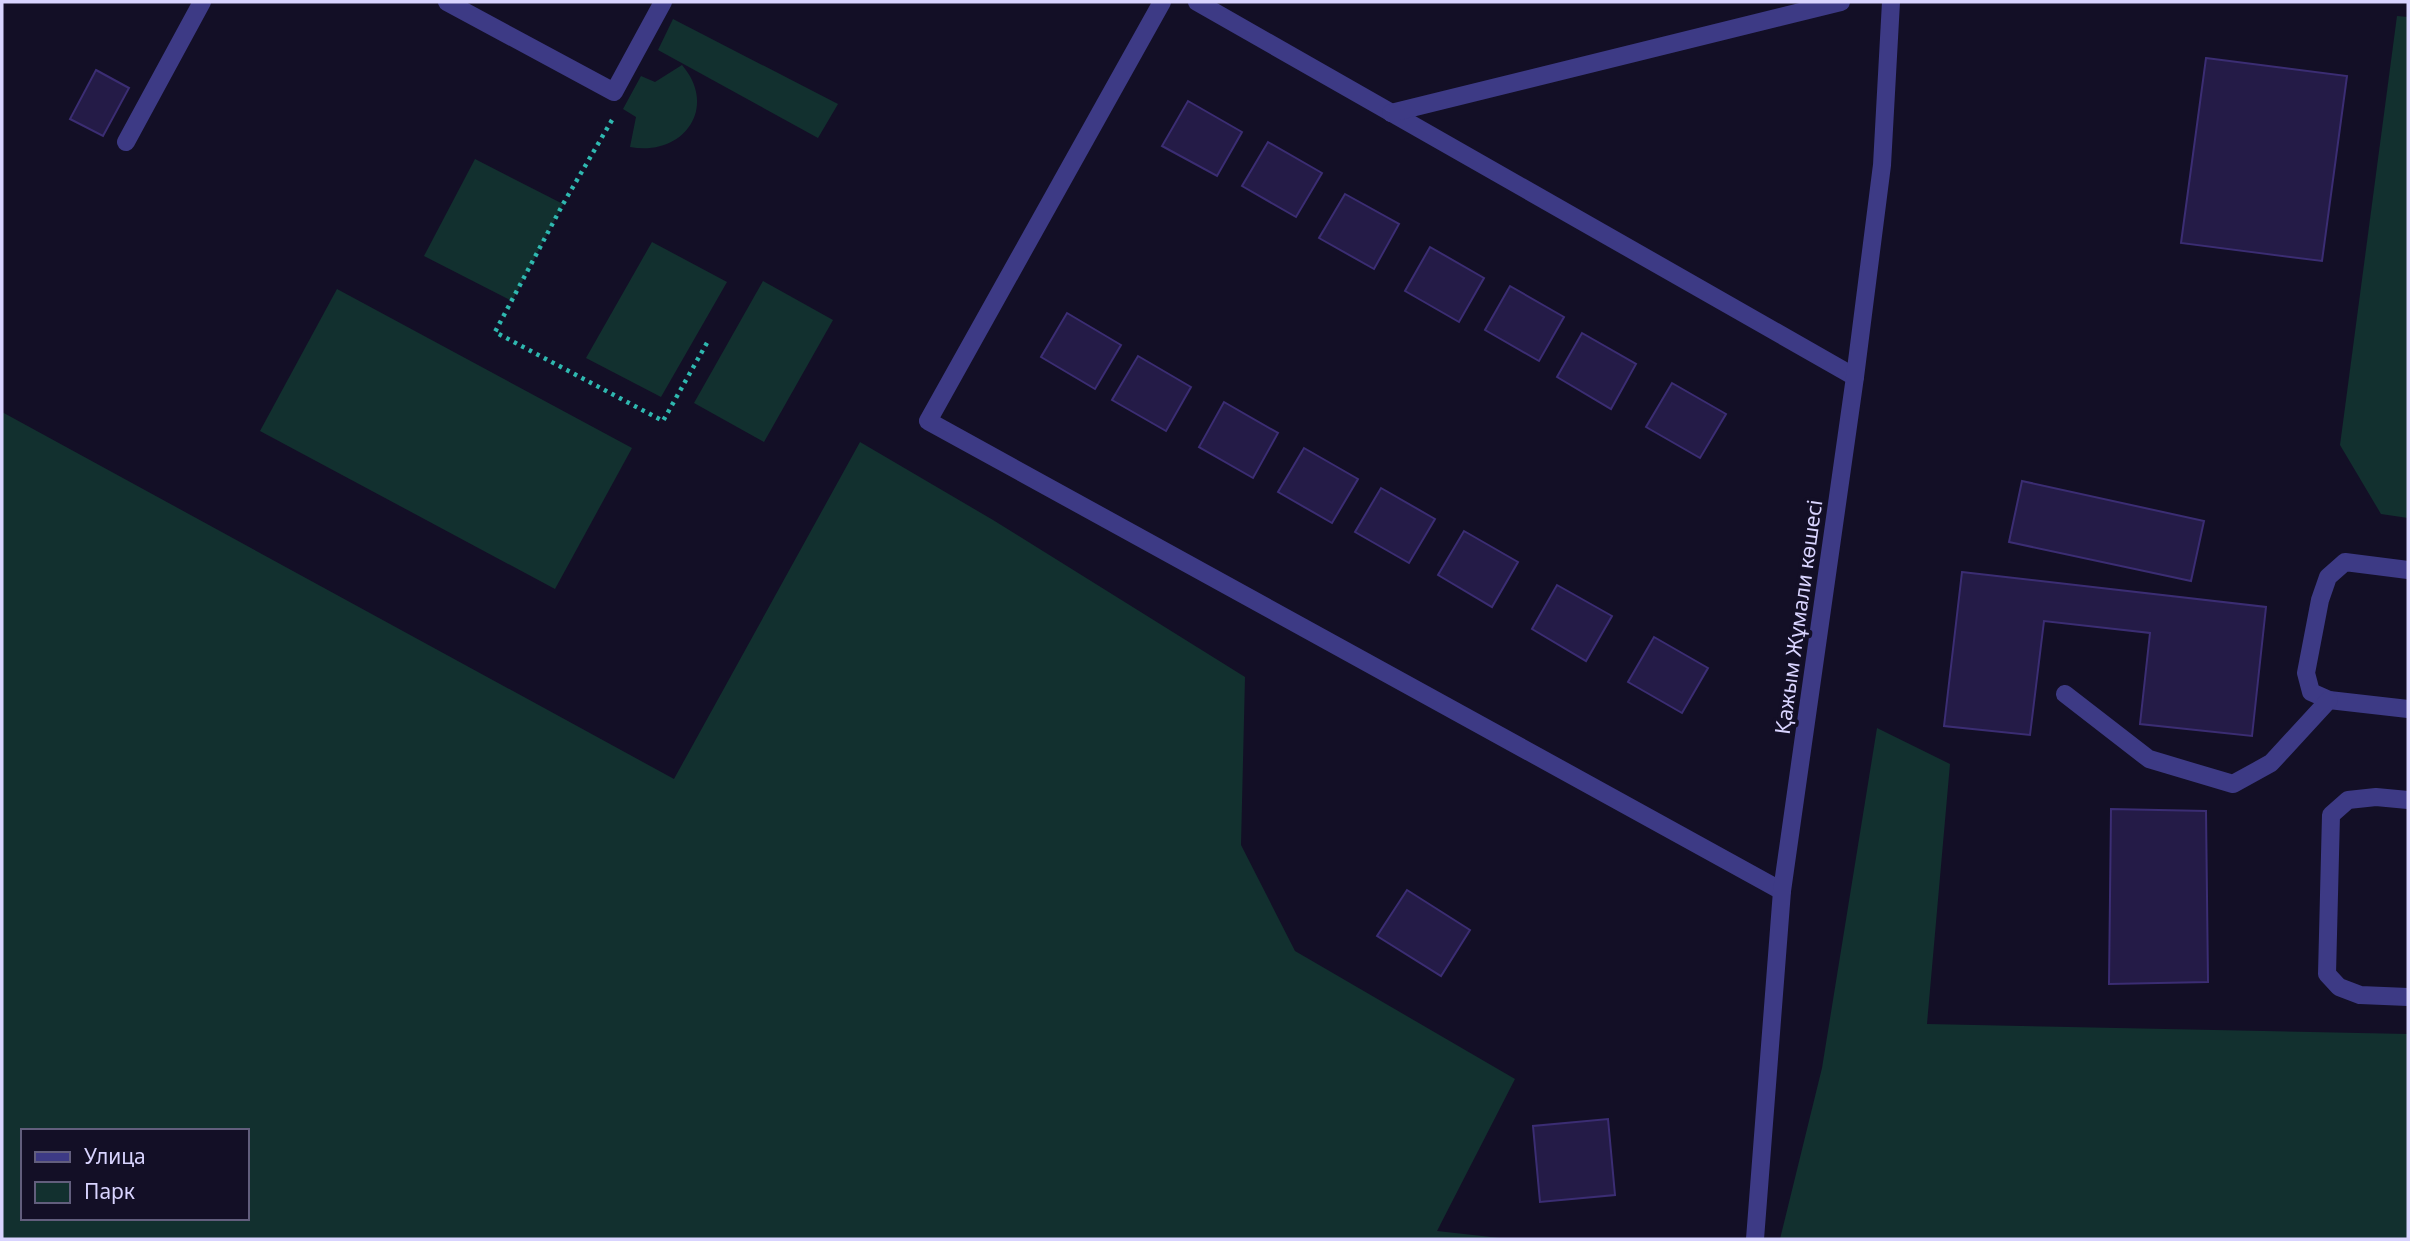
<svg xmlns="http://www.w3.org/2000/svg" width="2410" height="1241" font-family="'Noto Sans',sans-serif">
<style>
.green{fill:#12302f;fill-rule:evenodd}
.building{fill:#241b47;stroke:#3b2d73;stroke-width:2}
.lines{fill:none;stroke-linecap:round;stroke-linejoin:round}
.path{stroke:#2fb8b0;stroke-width:4.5;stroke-dasharray:3.5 5;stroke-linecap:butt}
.minor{stroke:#3d3a85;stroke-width:18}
.labels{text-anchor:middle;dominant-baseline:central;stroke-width:7;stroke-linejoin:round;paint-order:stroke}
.street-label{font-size:21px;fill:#d9d4ff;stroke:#130f26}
</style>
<rect width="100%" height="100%" fill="#130f26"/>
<g class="green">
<path d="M 2397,16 L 2408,17 L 2408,518 L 2381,514 L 2340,445 Z"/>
<path d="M 673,19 L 838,104 L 818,138 L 658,50 Z"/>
<path d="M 682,65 C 719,108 683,157 630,147 L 636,117 L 623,109 L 641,76 L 655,82 Z"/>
<path d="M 475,159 L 563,204 L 512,301 L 424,256 Z"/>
<path d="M 652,242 L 727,282 L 661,397 L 586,358 Z"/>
<path d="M 763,281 L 833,320 L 764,442 L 694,403 Z"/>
<path d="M 337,289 L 632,448 L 555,589 L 260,431 Z"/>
<path d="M 2,412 L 674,779 L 860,442 L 993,520 L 1245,677 L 1241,845 L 1295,951 L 1515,1079 L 1437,1231 L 1509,1239 L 2,1239 ZM 23,1131 L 247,1131 L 247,1218 L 23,1218 Z"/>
<path d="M 1877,728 L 1950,764 L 1927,1024 L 2408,1034 L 2408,1239 L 1780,1239 L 1822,1068 Z"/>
</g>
<g class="building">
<path d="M 2206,58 L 2347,76 L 2322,261 L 2181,243 Z"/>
<path d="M 96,70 L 129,88 L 103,136 L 70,119 Z"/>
<path d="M 1188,101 L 1242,132 L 1217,176 L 1162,146 Z"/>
<path d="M 1268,142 L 1322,173 L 1296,217 L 1242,186 Z"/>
<path d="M 1345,194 L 1399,224 L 1374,269 L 1319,238 Z"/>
<path d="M 1430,247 L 1484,278 L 1459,322 L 1405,291 Z"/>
<path d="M 1510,286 L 1564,317 L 1539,361 L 1485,330 Z"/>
<path d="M 1067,313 L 1121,345 L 1095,389 L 1041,357 Z"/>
<path d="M 1582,333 L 1636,364 L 1611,409 L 1557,377 Z"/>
<path d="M 1138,356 L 1191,387 L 1166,431 L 1112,400 Z"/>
<path d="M 1672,383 L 1726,414 L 1700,458 L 1646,427 Z"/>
<path d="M 1224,402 L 1278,433 L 1253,478 L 1199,447 Z"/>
<path d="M 1304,448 L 1358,479 L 1332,523 L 1278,492 Z"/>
<path d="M 2022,481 L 2204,521 L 2191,581 L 2009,542 Z"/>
<path d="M 1381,488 L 1435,519 L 1409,563 L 1355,532 Z"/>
<path d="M 1464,531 L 1518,562 L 1492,607 L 1438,575 Z"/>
<path d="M 1962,572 L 2266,607 L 2252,736 L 2140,724 L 2150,633 L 2044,621 L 2030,735 L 1944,726 Z"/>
<path d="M 1557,585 L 1612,616 L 1586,661 L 1532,629 Z"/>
<path d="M 1654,637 L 1708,668 L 1682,713 L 1628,682 Z"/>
<path d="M 2111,809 L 2206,811 L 2208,982 L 2109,984 Z"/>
<path d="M 1407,890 L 1470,930 L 1441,976 L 1377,936 Z"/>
<path d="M 1608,1119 L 1615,1195 L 1540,1202 L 1533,1126 Z"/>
</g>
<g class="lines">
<path class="path" d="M 612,120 L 563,204 L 495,332 L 663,421 L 708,341"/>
<g class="minor">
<path d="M 447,2 L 614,92 L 663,2"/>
<path d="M 1162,2 L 928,421 L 1782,891"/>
<path d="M 1197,2 L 1855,377"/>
<path d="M 1391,113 L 1841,2"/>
<path d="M 126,142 L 202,2"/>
<path d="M 2408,570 L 2345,562 L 2328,577 L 2320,600 L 2306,673 L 2311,692 L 2329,700 L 2408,709"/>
<path d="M 2065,694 L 2149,759 L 2233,784 L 2271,763 L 2329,700"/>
<path d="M 2408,800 L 2376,797 L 2348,800 L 2331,815 L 2327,974 L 2339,987 L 2360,995 L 2408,997"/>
<path d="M 1755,1239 L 1782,891 L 1855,377 L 1882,165 L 1891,2"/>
</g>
</g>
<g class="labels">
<g class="street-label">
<text transform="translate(1798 617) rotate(-82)">Қажым Жұмали көшесі</text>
</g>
</g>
<rect width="2410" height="1241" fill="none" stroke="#d9d4ff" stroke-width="7"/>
<rect x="21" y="1129" width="228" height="91" fill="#130f26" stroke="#625e7d" stroke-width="2"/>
<rect x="35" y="1152" width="35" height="10" fill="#3d3a85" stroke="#625e7d" stroke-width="2"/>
<text x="84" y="1164" font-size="21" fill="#d9d4ff">Улица</text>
<rect x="35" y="1182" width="35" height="21" fill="#12302f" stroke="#625e7d" stroke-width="2"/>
<text x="84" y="1199" font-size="21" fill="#d9d4ff">Парк</text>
</svg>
